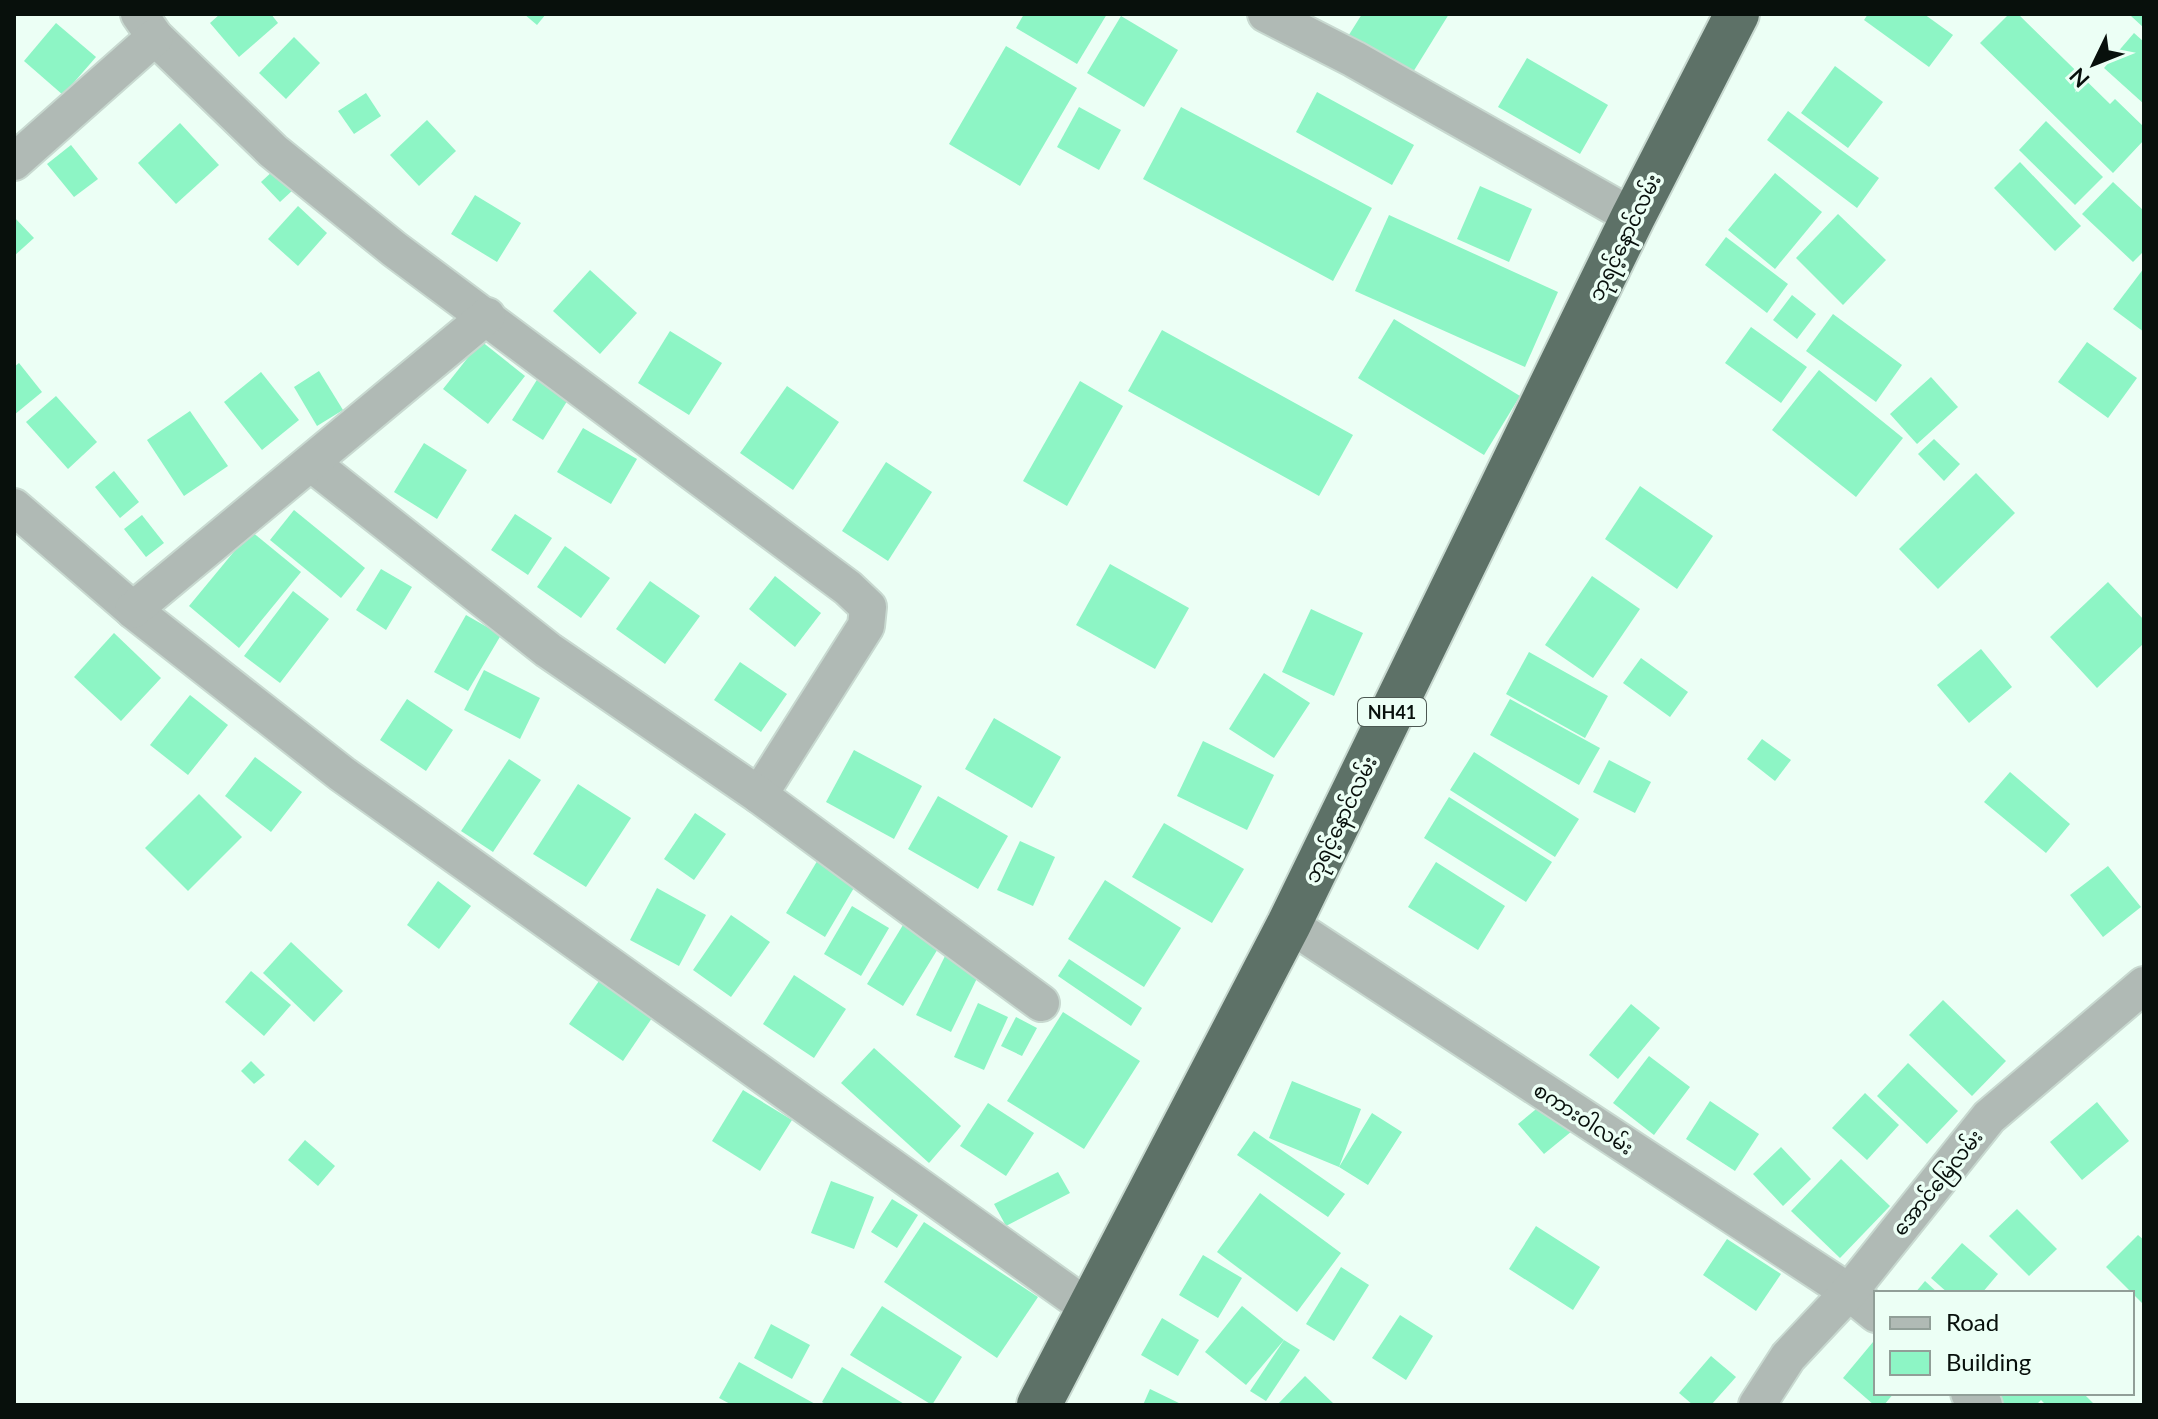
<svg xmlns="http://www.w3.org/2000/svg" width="2158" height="1419" font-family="Lato,'Noto Sans Myanmar',sans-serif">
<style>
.building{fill:#8df5c5}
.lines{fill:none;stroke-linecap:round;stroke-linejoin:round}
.street-casing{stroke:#c8d9d0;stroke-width:40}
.highway-casing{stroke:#c8d9d0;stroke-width:48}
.street{stroke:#b0bab5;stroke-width:36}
.highway{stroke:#5d7167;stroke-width:44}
.labels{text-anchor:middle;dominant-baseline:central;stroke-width:7;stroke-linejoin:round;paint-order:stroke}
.shield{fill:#ecfff5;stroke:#4c5852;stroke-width:2}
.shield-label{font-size:18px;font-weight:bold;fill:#08100c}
.street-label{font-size:20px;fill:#08100c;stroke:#ecfff5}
</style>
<rect width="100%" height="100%" fill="#ecfff5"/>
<g class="building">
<path d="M 220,14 L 271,14 L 278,23 L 239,57 L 210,23 Z"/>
<path d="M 524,14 L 546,14 L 537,25 Z"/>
<path d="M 1024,14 L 1107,14 L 1077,64 L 1016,28 Z"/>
<path d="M 1362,14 L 1449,14 L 1410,77 L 1347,38 Z"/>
<path d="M 1868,14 L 1924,14 L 1953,35 L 1929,67 L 1864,20 Z"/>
<path d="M 2009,14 L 2018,14 L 2110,104 L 2115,99 L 2144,127 L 2144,140 L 2113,173 L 1980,43 Z"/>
<path d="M 2133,14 L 2144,14 L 2144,28 L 2131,16 Z"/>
<path d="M 1121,16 L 1178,50 L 1144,107 L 1087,73 Z"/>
<path d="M 56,23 L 96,57 L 63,95 L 24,61 Z"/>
<path d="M 2134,33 L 2144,42 L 2144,104 L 2104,68 Z"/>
<path d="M 294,37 L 320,63 L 286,99 L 259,73 Z"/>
<path d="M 1006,46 L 1077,88 L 1020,186 L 949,144 Z"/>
<path d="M 1527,58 L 1608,105 L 1580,154 L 1498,107 Z"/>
<path d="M 1835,66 L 1883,102 L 1848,148 L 1801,113 Z"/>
<path d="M 1317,92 L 1414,145 L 1392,185 L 1296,132 Z"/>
<path d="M 366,93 L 381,116 L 354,134 L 338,111 Z"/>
<path d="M 1079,107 L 1121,130 L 1099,170 L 1057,147 Z"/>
<path d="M 1181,107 L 1372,208 L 1333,281 L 1143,179 Z"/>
<path d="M 1788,111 L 1879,178 L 1857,208 L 1767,140 Z"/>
<path d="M 427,120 L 456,151 L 419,186 L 390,155 Z"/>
<path d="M 2046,121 L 2103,177 L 2075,205 L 2019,150 Z"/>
<path d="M 180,123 L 219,165 L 176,204 L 138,163 Z"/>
<path d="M 71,145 L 98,179 L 74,197 L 47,164 Z"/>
<path d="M 2020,162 L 2081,226 L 2055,251 L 1994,188 Z"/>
<path d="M 275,169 L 294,189 L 280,202 L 261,182 Z"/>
<path d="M 1775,173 L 1822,212 L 1775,269 L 1728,230 Z"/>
<path d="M 2113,182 L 2144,211 L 2144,251 L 2133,262 L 2082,214 Z"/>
<path d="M 1480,186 L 1532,209 L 1509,262 L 1457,239 Z"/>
<path d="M 475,195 L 521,223 L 497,262 L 451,234 Z"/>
<path d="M 298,206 L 327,233 L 298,266 L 268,239 Z"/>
<path d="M 1838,214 L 1886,260 L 1843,305 L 1796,258 Z"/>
<path d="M 1389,215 L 1558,292 L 1525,367 L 1355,291 Z"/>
<path d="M 14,217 L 34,238 L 14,256 Z"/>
<path d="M 1726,237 L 1788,284 L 1767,313 L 1705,265 Z"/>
<path d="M 2144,268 L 2144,332 L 2113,309 Z"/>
<path d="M 590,270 L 637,313 L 600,354 L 553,311 Z"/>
<path d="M 1792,295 L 1816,314 L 1797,339 L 1773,320 Z"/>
<path d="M 1833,314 L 1902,365 L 1876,402 L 1806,351 Z"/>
<path d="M 1394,319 L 1520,396 L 1484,455 L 1358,378 Z"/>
<path d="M 1751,327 L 1807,367 L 1781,403 L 1725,363 Z"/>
<path d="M 1162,330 L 1353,435 L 1319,496 L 1128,391 Z"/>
<path d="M 670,331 L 722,363 L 689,415 L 638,383 Z"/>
<path d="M 481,341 L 525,376 L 488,424 L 443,389 Z"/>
<path d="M 2087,342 L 2137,378 L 2108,418 L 2058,382 Z"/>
<path d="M 19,363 L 42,392 L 14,415 L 14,367 Z"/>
<path d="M 543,370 L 574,390 L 543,440 L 512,420 Z"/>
<path d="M 1819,370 L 1903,438 L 1856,497 L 1772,430 Z"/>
<path d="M 319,371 L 343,410 L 317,426 L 294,387 Z"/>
<path d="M 261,372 L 299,420 L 262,450 L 224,402 Z"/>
<path d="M 1931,377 L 1958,407 L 1917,444 L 1890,414 Z"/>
<path d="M 1080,381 L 1123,406 L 1067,506 L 1023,481 Z"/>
<path d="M 787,386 L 839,422 L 793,490 L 740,453 Z"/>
<path d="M 56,396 L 97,442 L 68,469 L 26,422 Z"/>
<path d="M 190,411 L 228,466 L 184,496 L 147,440 Z"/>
<path d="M 583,428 L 637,459 L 611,504 L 557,472 Z"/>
<path d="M 1934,439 L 1960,464 L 1944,481 L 1918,454 Z"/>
<path d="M 424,443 L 467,470 L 437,519 L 394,492 Z"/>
<path d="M 886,462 L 932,492 L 888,561 L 842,531 Z"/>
<path d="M 114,471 L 139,502 L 120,518 L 95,487 Z"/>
<path d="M 1976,473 L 2015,513 L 1938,589 L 1899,549 Z"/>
<path d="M 1640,486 L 1713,536 L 1677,589 L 1605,539 Z"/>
<path d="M 294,510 L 365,568 L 341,598 L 270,540 Z"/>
<path d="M 515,514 L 552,538 L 528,575 L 491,550 Z"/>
<path d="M 142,515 L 164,543 L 146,557 L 124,529 Z"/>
<path d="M 251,531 L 301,572 L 239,648 L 189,606 Z"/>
<path d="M 565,546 L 610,578 L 581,618 L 537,587 Z"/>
<path d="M 1110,564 L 1189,608 L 1155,669 L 1076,625 Z"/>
<path d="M 381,569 L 412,587 L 386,630 L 356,610 Z"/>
<path d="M 775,576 L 821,613 L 795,647 L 749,609 Z"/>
<path d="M 1592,576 L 1640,609 L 1593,678 L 1545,645 Z"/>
<path d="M 650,581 L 700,616 L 665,664 L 616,629 Z"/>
<path d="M 2108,582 L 2144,620 L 2144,643 L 2097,688 L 2050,637 Z"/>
<path d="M 293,591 L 329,619 L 280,683 L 244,656 Z"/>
<path d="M 1311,609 L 1363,633 L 1334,696 L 1282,672 Z"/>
<path d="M 466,615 L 501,635 L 468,691 L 434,672 Z"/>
<path d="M 114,633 L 161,678 L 121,721 L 74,677 Z"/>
<path d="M 1981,649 L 2012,687 L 1969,723 L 1937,685 Z"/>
<path d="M 1529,652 L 1608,696 L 1585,738 L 1506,694 Z"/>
<path d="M 1641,658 L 1688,692 L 1670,717 L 1623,683 Z"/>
<path d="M 740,662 L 787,694 L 761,732 L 714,700 Z"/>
<path d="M 484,670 L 540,698 L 520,739 L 464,710 Z"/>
<path d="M 1264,673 L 1310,703 L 1274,758 L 1229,729 Z"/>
<path d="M 190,695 L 228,725 L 188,775 L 150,745 Z"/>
<path d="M 407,699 L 453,730 L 426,771 L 380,740 Z"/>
<path d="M 1510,699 L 1600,748 L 1579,785 L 1490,735 Z"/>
<path d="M 994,718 L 1061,757 L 1032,808 L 965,769 Z"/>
<path d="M 1762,739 L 1791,760 L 1775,781 L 1747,759 Z"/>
<path d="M 1203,741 L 1274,775 L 1247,830 L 1177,796 Z"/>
<path d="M 854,750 L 922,786 L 894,839 L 826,802 Z"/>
<path d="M 1474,752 L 1579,819 L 1555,857 L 1450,790 Z"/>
<path d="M 255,757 L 302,792 L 271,832 L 225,796 Z"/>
<path d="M 509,759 L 541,780 L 493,852 L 461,831 Z"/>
<path d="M 1609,760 L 1651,782 L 1635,813 L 1593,792 Z"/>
<path d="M 2010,772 L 2070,824 L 2046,853 L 1984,802 Z"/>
<path d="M 578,784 L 631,818 L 586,887 L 533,854 Z"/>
<path d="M 199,794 L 242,837 L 188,891 L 145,848 Z"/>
<path d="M 938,796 L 1008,836 L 978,889 L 908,849 Z"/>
<path d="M 1449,797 L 1552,862 L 1526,902 L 1424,838 Z"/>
<path d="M 695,813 L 726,834 L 694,880 L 664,859 Z"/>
<path d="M 1164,823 L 1244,869 L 1212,923 L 1132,877 Z"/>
<path d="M 1020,841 L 1055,857 L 1033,906 L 997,890 Z"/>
<path d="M 819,858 L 858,881 L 825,937 L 786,913 Z"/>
<path d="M 1436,862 L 1505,906 L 1478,950 L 1408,907 Z"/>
<path d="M 2108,866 L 2141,907 L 2103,937 L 2070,895 Z"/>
<path d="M 1105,880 L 1181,928 L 1144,987 L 1068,939 Z"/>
<path d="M 438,881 L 471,906 L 439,949 L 407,925 Z"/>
<path d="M 657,888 L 706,915 L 679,966 L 630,940 Z"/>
<path d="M 852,906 L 889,928 L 861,976 L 824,954 Z"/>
<path d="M 731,915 L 770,942 L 731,997 L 693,970 Z"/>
<path d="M 903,925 L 939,947 L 903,1006 L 867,984 Z"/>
<path d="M 291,942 L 343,991 L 314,1022 L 263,973 Z"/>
<path d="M 946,954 L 981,970 L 951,1032 L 916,1015 Z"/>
<path d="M 1069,959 L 1142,1008 L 1131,1026 L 1058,976 Z"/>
<path d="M 251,971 L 291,1005 L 264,1036 L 225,1002 Z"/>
<path d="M 794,975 L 846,1009 L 814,1058 L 763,1024 Z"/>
<path d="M 599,981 L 652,1018 L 623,1061 L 569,1024 Z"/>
<path d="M 1943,1000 L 2006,1061 L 1972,1096 L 1909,1035 Z"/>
<path d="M 978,1003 L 1008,1017 L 984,1070 L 954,1057 Z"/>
<path d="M 1631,1004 L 1660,1028 L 1618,1079 L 1589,1055 Z"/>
<path d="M 1063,1012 L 1140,1061 L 1084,1149 L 1007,1101 Z"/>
<path d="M 1016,1017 L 1037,1028 L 1022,1056 L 1001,1046 Z"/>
<path d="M 874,1048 L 961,1126 L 929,1163 L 841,1083 Z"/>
<path d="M 1649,1056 L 1690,1087 L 1654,1135 L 1613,1103 Z"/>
<path d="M 251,1061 L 265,1075 L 254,1084 L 241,1071 Z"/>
<path d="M 1908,1063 L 1958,1111 L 1927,1144 L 1877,1096 Z"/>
<path d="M 1292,1081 L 1361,1109 L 1339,1167 L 1372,1113 L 1402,1132 L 1368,1185 L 1339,1167 L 1269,1138 Z"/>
<path d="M 743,1090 L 792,1120 L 760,1171 L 712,1141 Z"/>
<path d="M 1865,1093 L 1899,1125 L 1867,1160 L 1832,1128 Z"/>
<path d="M 1546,1101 L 1572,1131 L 1544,1154 L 1518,1124 Z"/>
<path d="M 1710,1101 L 1759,1134 L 1735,1171 L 1686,1139 Z"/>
<path d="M 2097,1102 L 2129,1141 L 2082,1180 L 2050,1142 Z"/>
<path d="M 988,1103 L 1034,1133 L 1006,1176 L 960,1146 Z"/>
<path d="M 1254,1131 L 1345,1194 L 1328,1217 L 1237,1155 Z"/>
<path d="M 305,1140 L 335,1166 L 318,1186 L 288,1160 Z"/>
<path d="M 1781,1147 L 1811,1179 L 1783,1206 L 1753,1174 Z"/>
<path d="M 1841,1159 L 1890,1206 L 1840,1258 L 1791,1211 Z"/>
<path d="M 1058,1172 L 1070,1193 L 1006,1226 L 994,1204 Z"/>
<path d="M 831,1181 L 874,1197 L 854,1249 L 811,1233 Z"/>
<path d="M 1260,1193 L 1341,1253 L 1297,1312 L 1217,1252 Z"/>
<path d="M 892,1199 L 918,1215 L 897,1248 L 871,1232 Z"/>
<path d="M 2017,1209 L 2057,1249 L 2029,1276 L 1989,1236 Z"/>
<path d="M 924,1222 L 1038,1297 L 997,1358 L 884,1282 Z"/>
<path d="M 1536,1226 L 1600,1267 L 1573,1310 L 1509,1269 Z"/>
<path d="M 2138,1235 L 2144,1240 L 2144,1305 L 2106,1267 Z"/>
<path d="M 1727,1239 L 1781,1274 L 1756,1311 L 1703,1275 Z"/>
<path d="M 1962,1243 L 1998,1274 L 1982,1293 L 1948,1293 L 1931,1278 Z"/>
<path d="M 1203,1255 L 1242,1278 L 1218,1318 L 1179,1295 Z"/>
<path d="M 1341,1267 L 1369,1285 L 1334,1341 L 1306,1324 Z"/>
<path d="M 1925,1281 L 1938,1293 L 1915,1293 Z"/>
<path d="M 882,1306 L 962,1357 L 932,1405 L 850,1355 Z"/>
<path d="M 1242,1306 L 1284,1340 L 1246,1385 L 1205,1352 Z"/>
<path d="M 1400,1315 L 1433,1336 L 1406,1380 L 1372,1358 Z"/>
<path d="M 1162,1318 L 1199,1340 L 1178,1376 L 1141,1355 Z"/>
<path d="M 771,1324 L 810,1345 L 792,1379 L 754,1358 Z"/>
<path d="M 1284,1340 L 1300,1350 L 1266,1401 L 1250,1391 Z"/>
<path d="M 1873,1342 L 1876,1345 L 1876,1393 L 1894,1393 L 1884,1405 L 1874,1405 L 1843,1378 Z"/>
<path d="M 1711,1356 L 1736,1377 L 1711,1405 L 1693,1405 L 1679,1393 Z"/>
<path d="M 739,1362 L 817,1405 L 732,1405 L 719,1398 Z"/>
<path d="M 842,1367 L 906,1405 L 827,1405 L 822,1402 Z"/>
<path d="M 1305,1376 L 1335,1405 L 1277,1405 Z"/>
<path d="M 1150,1389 L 1183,1405 L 1143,1405 Z"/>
<path d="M 1995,1393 L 2083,1393 L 2093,1403 L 2091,1405 L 2046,1405 L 2041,1400 L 2036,1405 L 2004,1405 L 1994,1395 Z"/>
</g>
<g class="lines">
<g class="street-casing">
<g id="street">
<path d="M 139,14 L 155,37 L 273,151 L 394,249 L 848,588 L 868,607 L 866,626 L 759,795"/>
<path d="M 1266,14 L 1354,59 L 1633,217"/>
<path d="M 14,162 L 155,37"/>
<path d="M 311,463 L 548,650 L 759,795 L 1041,1003"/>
<path d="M 14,507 L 133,610 L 342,774 L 1090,1309"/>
<path d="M 133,610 L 487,316"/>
<path d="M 1289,924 L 1849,1292 L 1876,1314"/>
<path d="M 1969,1393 L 1984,1405"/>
<path d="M 1757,1405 L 1788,1357 L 1849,1292 L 1989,1117 L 2144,985"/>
</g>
</g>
<g class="highway-casing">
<path id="highway" d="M 1039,1405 L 1289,924 L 1633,217 L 1737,14"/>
</g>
<use href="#street" class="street"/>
<use href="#highway" class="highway"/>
</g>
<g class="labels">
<rect class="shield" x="1358" y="698" width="68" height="28" rx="6"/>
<g class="shield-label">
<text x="1392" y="712">NH41</text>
</g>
<g class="street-label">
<text transform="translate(1624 237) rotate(-64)">ဘုရင့်နောင်လမ်း</text>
<text transform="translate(1340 819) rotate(-64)">ဘုရင့်နောင်လမ်း</text>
<text transform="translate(1584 1118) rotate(33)">စကားဝါလမ်း</text>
<text transform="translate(1937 1182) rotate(-51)">အောင်မြေလမ်း</text>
</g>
</g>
<rect width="2158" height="1419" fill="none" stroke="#08100c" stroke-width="32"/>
<rect x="1874" y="1291" width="260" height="104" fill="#ecfff5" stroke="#919f98" stroke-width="2"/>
<rect x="1890" y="1317" width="40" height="12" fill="#b0bab5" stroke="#919f98" stroke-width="2"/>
<text x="1946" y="1331" font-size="24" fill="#08100c">Road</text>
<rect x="1890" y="1351" width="40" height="24" fill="#8df5c5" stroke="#919f98" stroke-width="2"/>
<text x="1946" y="1371" font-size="24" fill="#08100c">Building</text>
<g transform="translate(2094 64) rotate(227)" stroke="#ecfff5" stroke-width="6" paint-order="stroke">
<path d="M0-6L14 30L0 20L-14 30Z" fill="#08100c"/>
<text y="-12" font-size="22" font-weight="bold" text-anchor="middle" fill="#08100c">N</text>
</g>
</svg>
